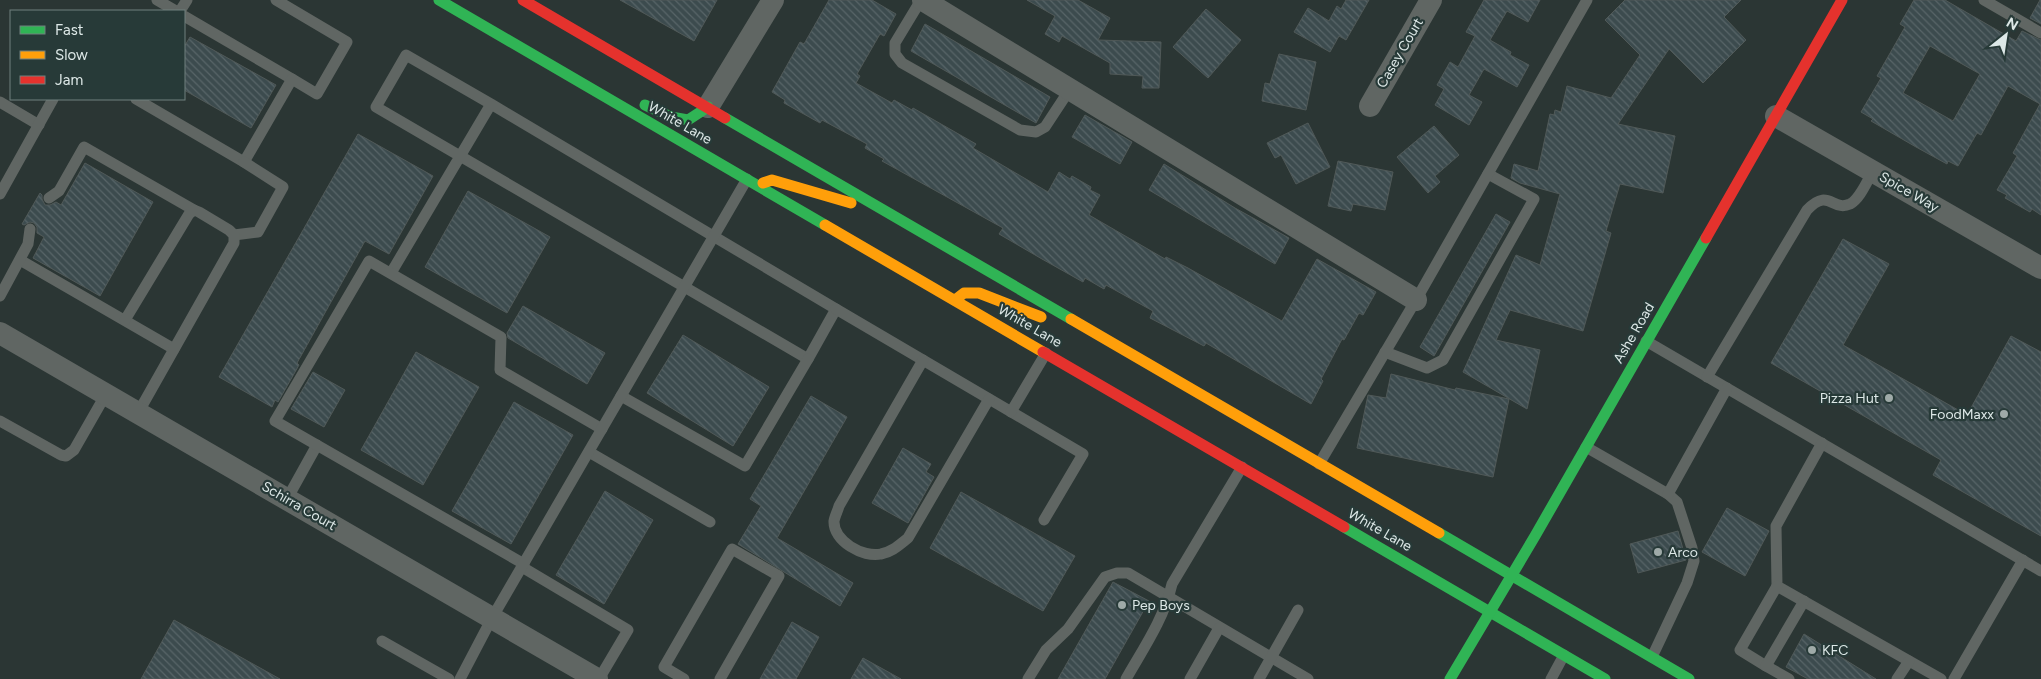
<svg xmlns="http://www.w3.org/2000/svg" width="2041" height="679" font-family="Figtree,sans-serif">
<style>
.building{fill:url(#building-back-hatch);stroke:#505958;fill-rule:evenodd}
.lines{fill:none;stroke-linecap:round;stroke-linejoin:round}
.lane{stroke:#606663;stroke-width:11}
.street{stroke:#606663;stroke-width:22}
.fast{stroke:#30b455;stroke-width:11}
.slow{stroke:#ff9f0a;stroke-width:11}
.jam{stroke:#e5322d;stroke-width:11}
.poi-dot{fill:#9faaa8;stroke:#273a38;stroke-width:2}
.labels{text-anchor:middle;dominant-baseline:central;stroke-width:4.5;stroke-linejoin:round;paint-order:stroke}
.street-label{font-size:14px;fill:#dde8e7;stroke:#273a38}
.poi-label{font-size:14px;fill:#dde8e7;stroke:#273a38;text-anchor:start}
</style>
<defs>
<pattern id="building-back-hatch" width="6" height="6" patternUnits="userSpaceOnUse" patternTransform="scale(1.25)"><rect width="6" height="6" fill="#3c4b4e"/><path d="M-1 5l2 2M0 0l6 6M5-1l2 2" fill="none" stroke="#586568"/></pattern>
</defs>
<rect width="100%" height="100%" fill="#2b3634"/>
<g class="building">
<path d="M 620,0 L 717,0 L 694,41 Z"/>
<path d="M 829,0 L 872,0 L 896,14 L 884,36 L 880,34 L 857,74 L 860,76 L 856,83 L 892,103 L 894,100 L 912,110 L 913,108 L 976,144 L 973,148 L 1048,192 L 1059,172 L 1070,179 L 1072,176 L 1091,187 L 1090,190 L 1100,195 L 1089,215 L 1165,259 L 1166,257 L 1188,268 L 1282,321 L 1317,259 L 1376,292 L 1363,315 L 1359,313 L 1344,340 L 1342,339 L 1321,379 L 1323,381 L 1311,404 L 1206,343 L 1204,346 L 1150,318 L 1153,311 L 1106,285 L 1104,289 L 1085,278 L 1083,282 L 1042,259 L 999,234 L 1003,228 L 882,161 L 884,159 L 865,148 L 867,144 L 822,120 L 820,123 L 784,103 L 785,100 L 772,92 L 800,42 L 804,44 Z"/>
<path d="M 1027,0 L 1078,0 L 1110,18 L 1098,40 L 1161,42 L 1159,88 L 1142,88 L 1143,76 L 1110,74 L 1110,63 L 1062,36 L 1059,42 L 1045,34 L 1055,16 Z"/>
<path d="M 1346,0 L 1369,0 L 1346,40 L 1339,36 L 1330,52 L 1294,32 L 1308,8 L 1329,21 L 1337,6 L 1341,9 Z"/>
<path d="M 1484,0 L 1540,0 L 1528,22 L 1507,11 L 1490,40 L 1511,52 L 1510,55 L 1529,65 L 1517,87 L 1484,69 L 1469,95 L 1482,102 L 1469,125 L 1435,105 L 1444,89 L 1437,85 L 1450,62 L 1458,67 L 1475,36 L 1466,32 Z"/>
<path d="M 1625,0 L 1741,0 L 1724,17 L 1746,40 L 1703,83 L 1669,49 L 1618,124 L 1675,136 L 1663,193 L 1620,184 L 1606,231 L 1611,233 L 1583,331 L 1510,310 L 1496,340 L 1540,350 L 1527,409 L 1463,372 L 1516,255 L 1540,265 L 1560,194 L 1520,183 L 1511,178 L 1514,164 L 1538,171 L 1550,114 L 1554,115 L 1555,110 L 1561,112 L 1567,86 L 1611,98 L 1640,55 L 1605,20 Z"/>
<path d="M 1914,0 L 1945,0 L 2016,41 L 2022,31 L 2041,40 L 2041,215 L 2032,209 L 2030,212 L 2005,198 L 2007,195 L 1997,190 L 2017,156 L 2013,153 L 2040,104 L 2008,86 L 1981,135 L 1977,133 L 1958,166 L 1948,161 L 1947,164 L 1916,147 L 1871,121 L 1873,119 L 1861,112 L 1881,78 L 1877,76 L 1905,27 L 1900,24 ZM 1930,46 L 1980,74 L 1953,121 L 1903,93 Z"/>
<path d="M 2040,0 L 2041,0 L 2041,24 L 2030,18 Z"/>
<path d="M 1206,9 L 1241,40 L 1208,78 L 1173,47 Z"/>
<path d="M 925,24 L 1050,97 L 1036,123 L 911,51 Z"/>
<path d="M 190,37 L 276,85 L 251,128 L 184,90 L 184,47 Z"/>
<path d="M 1279,54 L 1316,62 L 1306,110 L 1262,101 L 1265,83 L 1270,84 Z"/>
<path d="M 1085,115 L 1132,142 L 1120,164 L 1072,137 Z"/>
<path d="M 1308,123 L 1330,167 L 1296,184 L 1281,155 L 1275,158 L 1267,143 Z"/>
<path d="M 1434,126 L 1459,155 L 1435,176 L 1440,182 L 1428,193 L 1397,157 Z"/>
<path d="M 358,134 L 433,176 L 389,254 L 365,241 L 297,363 L 299,365 L 278,402 L 275,400 L 272,407 L 219,377 Z"/>
<path d="M 1338,161 L 1393,172 L 1385,210 L 1353,204 L 1351,211 L 1328,206 Z"/>
<path d="M 85,163 L 153,202 L 100,296 L 33,258 L 44,237 L 37,233 L 37,227 L 34,223 L 30,222 L 24,225 L 22,224 L 40,193 L 42,195 L 42,199 L 45,205 L 50,205 L 56,202 L 61,205 Z"/>
<path d="M 1164,164 L 1235,208 L 1289,238 L 1275,264 L 1149,190 Z"/>
<path d="M 468,191 L 550,237 L 507,313 L 425,267 Z"/>
<path d="M 1496,214 L 1510,222 L 1434,356 L 1420,347 Z"/>
<path d="M 1843,239 L 1889,264 L 1843,345 L 1967,415 L 2011,336 L 2041,352 L 2041,536 L 1933,475 L 1941,460 L 1771,363 Z"/>
<path d="M 523,306 L 605,353 L 587,384 L 508,338 L 507,333 Z"/>
<path d="M 683,335 L 769,387 L 733,446 L 647,393 Z"/>
<path d="M 416,352 L 479,387 L 423,485 L 361,450 Z"/>
<path d="M 313,372 L 345,390 L 324,427 L 291,409 Z"/>
<path d="M 1391,374 L 1455,390 L 1456,388 L 1509,399 L 1493,477 L 1357,448 L 1368,395 L 1386,398 Z"/>
<path d="M 811,396 L 847,417 L 777,538 L 853,583 L 840,606 L 738,544 L 761,506 L 750,499 Z"/>
<path d="M 514,402 L 573,435 L 511,544 L 452,511 Z"/>
<path d="M 903,448 L 931,464 L 926,472 L 934,477 L 908,523 L 872,503 Z"/>
<path d="M 605,491 L 653,520 L 604,604 L 556,575 Z"/>
<path d="M 961,492 L 1075,556 L 1043,611 L 930,548 Z"/>
<path d="M 1727,508 L 1769,531 L 1745,576 L 1702,552 Z"/>
<path d="M 1678,531 L 1686,560 L 1638,573 L 1630,544 Z"/>
<path d="M 1113,582 L 1149,601 L 1105,679 L 1058,679 Z"/>
<path d="M 174,620 L 280,679 L 141,679 Z"/>
<path d="M 792,622 L 819,637 L 796,679 L 760,679 Z"/>
<path d="M 1804,634 L 1876,679 L 1808,679 L 1786,667 Z"/>
<path d="M 863,658 L 901,679 L 851,679 Z"/>
</g>
<g class="lines">
<g class="lane">
<path d="M 157,0 L 176,11"/>
<path d="M 921,0 L 895,43 L 895,54 L 902,63 L 1020,130 L 1036,132 L 1045,127 L 1070,89"/>
<path d="M 1984,0 L 2041,33"/>
<path d="M 180,11 L 187,0"/>
<path d="M 184,16 L 292,79"/>
<path d="M 136,99 L 244,162 L 292,79 L 317,94 L 347,42 L 276,0"/>
<path d="M 0,102 L 39,125"/>
<path d="M 0,194 L 53,99"/>
<path d="M 49,198 L 59,191 L 84,147 L 194,210"/>
<path d="M 234,235 L 258,232 L 283,187 L 244,162"/>
<path d="M 20,260 L 174,349"/>
<path d="M 391,273 L 491,104 L 406,55 L 376,107 L 808,359 L 836,309 L 491,104"/>
<path d="M 0,296 L 28,244 L 30,229"/>
<path d="M 836,309 L 1083,454 L 1044,520"/>
<path d="M 125,320 L 189,214 L 194,210 L 199,212 L 229,230 L 234,235 L 234,243 L 138,413"/>
<path d="M 1646,341 L 2041,571"/>
<path d="M 1385,352 L 1427,368 L 1443,360 L 1534,199 L 1488,174"/>
<path d="M 923,360 L 839,506 C 838,510 835,516 834,521 C 833,541 863,558 881,554 C 892,552 899,545 908,538 L 989,399"/>
<path d="M 1707,377 L 1807,210 C 1829,187 1832,212 1850,204 C 1860,199 1867,181 1873,171"/>
<path d="M 621,396 L 745,466 L 808,359"/>
<path d="M 1011,412 L 1046,353"/>
<path d="M 0,421 L 61,455 L 66,456 L 74,450 L 106,394"/>
<path d="M 1822,443 L 1776,526 L 1777,586 L 1941,679"/>
<path d="M 1586,447 L 1668,494 L 1677,502 L 1692,548 L 1694,561 L 1687,583 L 1652,657"/>
<path d="M 589,452 L 710,522"/>
<path d="M 1319,464 L 1416,300 L 1587,0"/>
<path d="M 1668,494 L 1727,388"/>
<path d="M 287,499 L 317,445"/>
<path d="M 524,564 L 275,421 L 369,261 L 501,337 L 500,370 L 602,429"/>
<path d="M 522,567 L 628,630 L 599,679"/>
<path d="M 382,641 L 449,679"/>
<path d="M 1766,666 L 1740,650 L 1777,586"/>
<path d="M 460,679 L 492,618 L 747,179"/>
<path d="M 684,679 L 664,667 L 732,549 L 779,576 L 720,679"/>
<path d="M 1028,679 L 1046,650 L 1068,629 L 1105,577 L 1117,573 L 1128,573 L 1308,679"/>
<path d="M 1126,679 C 1143,649 1164,619 1172,584 L 1242,467"/>
<path d="M 1190,679 L 1219,628"/>
<path d="M 1259,679 L 1298,610"/>
<path d="M 1551,679 L 1564,655"/>
<path d="M 1789,679 L 1766,666 L 1804,601"/>
<path d="M 1897,679 L 1909,661"/>
<path d="M 1954,679 L 2023,560"/>
</g>
<g class="street">
<path d="M 923,0 L 1416,300"/>
<path d="M 1370,106 L 1431,0"/>
<path d="M 708,107 L 773,0"/>
<path d="M 1776,116 L 2041,268"/>
<path d="M 0,333 L 597,679"/>
</g>
<g class="fast">
<path d="M 439,0 L 825,225"/>
<path d="M 645,105 L 671,117 L 688,120 L 708,107"/>
<path d="M 725,118 L 1071,319"/>
<path d="M 1344,527 L 1605,679"/>
<path d="M 1439,533 L 1689,679"/>
<path d="M 1450,679 L 1535,536 L 1706,238"/>
</g>
<g class="slow">
<path d="M 763,183 L 772,180 L 851,203"/>
<path d="M 825,225 L 1043,352"/>
<path d="M 955,300 L 964,293 L 979,293 L 1041,317"/>
<path d="M 1071,319 L 1439,533"/>
</g>
<g class="jam">
<path d="M 523,0 L 725,118"/>
<path d="M 1706,238 L 1842,0"/>
<path d="M 1043,352 L 1344,527"/>
</g>
</g>
<g class="poi-dot">
<circle cx="1889" cy="398" r="5"/>
<circle cx="2004" cy="414" r="5"/>
<circle cx="1658" cy="552" r="5"/>
<circle cx="1122" cy="605" r="5"/>
<circle cx="1812" cy="650" r="5"/>
</g>
<g class="labels">
<g class="street-label">
<text transform="translate(1400 53) rotate(-60)">Casey Court</text>
<text transform="translate(680 123) rotate(30)">White Lane</text>
<text transform="translate(1909 192) rotate(30)">Spice Way</text>
<text transform="translate(1030 326) rotate(30)">White Lane</text>
<text transform="translate(1634 333) rotate(-60)">Ashe Road</text>
<text transform="translate(299 506) rotate(30)">Schirra Court</text>
<text transform="translate(1380 530) rotate(30)">White Lane</text>
</g>
<g class="poi-label">
<text x="1879" y="398" text-anchor="end">Pizza Hut</text>
<text x="1994" y="414" text-anchor="end">FoodMaxx</text>
<text x="1668" y="552">Arco</text>
<text x="1132" y="605">Pep Boys</text>
<text x="1822" y="650">KFC</text>
</g>
</g>
<rect x="10" y="10" width="175" height="90" fill="#273a38" stroke="#70807e"/>
<rect x="20" y="26" width="25" height="8" fill="#30b455" stroke="#70807e"/>
<text x="55" y="35" font-size="15" fill="#dde8e7">Fast</text>
<rect x="20" y="51" width="25" height="8" fill="#ff9f0a" stroke="#70807e"/>
<text x="55" y="60" font-size="15" fill="#dde8e7">Slow</text>
<rect x="20" y="76" width="25" height="8" fill="#e5322d" stroke="#70807e"/>
<text x="55" y="85" font-size="15" fill="#dde8e7">Jam</text>
<g transform="translate(2006 35) rotate(30)" stroke="#273a38" stroke-width="4" paint-order="stroke">
<path d="M0-4L9 19L0 12L-9 19Z" fill="#dde8e7"/>
<text y="-8" font-size="14" font-weight="bold" text-anchor="middle" fill="#dde8e7">N</text>
</g>
</svg>
